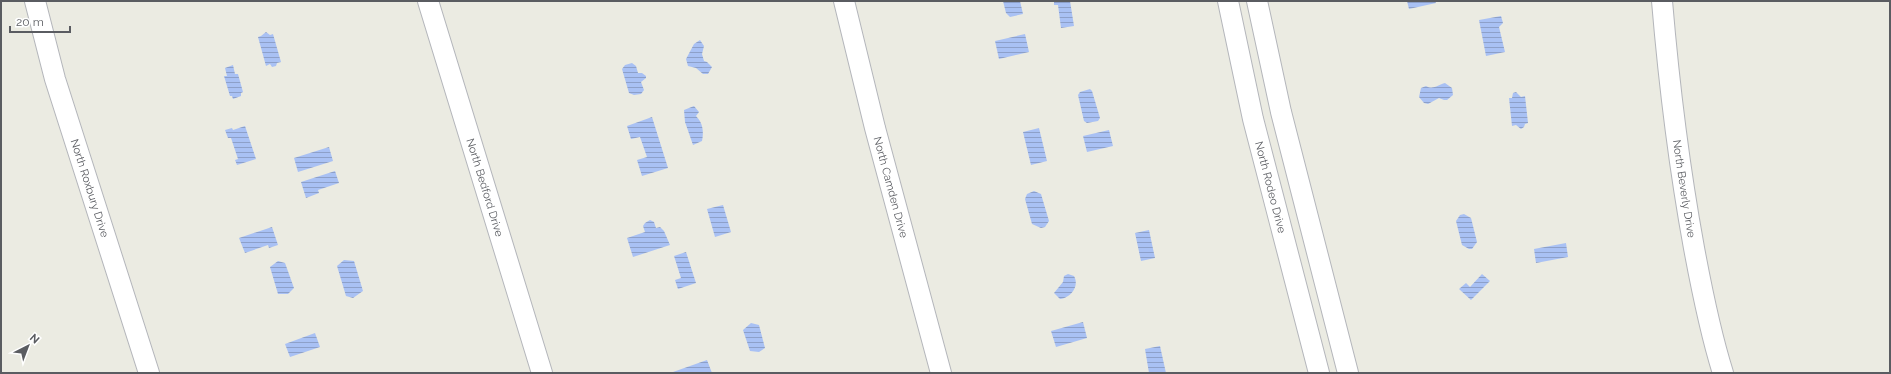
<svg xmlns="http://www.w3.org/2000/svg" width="1891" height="374" font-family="Raleway,sans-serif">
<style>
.water{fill:url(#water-rules)}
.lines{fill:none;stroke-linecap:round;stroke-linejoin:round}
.minor-casing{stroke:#b4b6bb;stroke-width:22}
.minor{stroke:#fff;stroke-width:20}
.labels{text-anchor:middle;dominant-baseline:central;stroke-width:3;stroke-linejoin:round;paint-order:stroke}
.street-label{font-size:11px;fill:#5a5c61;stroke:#fff}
</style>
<defs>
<pattern id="water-rules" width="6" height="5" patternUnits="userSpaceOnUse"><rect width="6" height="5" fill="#a9c1f4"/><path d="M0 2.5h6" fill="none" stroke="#8da0c9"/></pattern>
</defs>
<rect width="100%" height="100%" fill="#ebebe2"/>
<g class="water">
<path d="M 1003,1 L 1020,1 L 1023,14 L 1010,17 L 1006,13 Z"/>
<path d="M 1054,1 L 1070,1 L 1074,26 L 1061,28 L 1058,5 L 1054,5 Z"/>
<path d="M 1407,1 L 1435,1 L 1436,3 L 1409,9 Z"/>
<path d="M 1501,16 L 1503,23 L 1499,27 L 1505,52 L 1486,56 L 1479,20 Z"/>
<path d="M 266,32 L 270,35 L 273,34 L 281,62 L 277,63 L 276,66 L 272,67 L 270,64 L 266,66 L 258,37 L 261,36 Z"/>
<path d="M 1025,34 L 1029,52 L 999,59 L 995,41 Z"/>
<path d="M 700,40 L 704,46 L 702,54 L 704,61 L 707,62 L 712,67 L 708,74 L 703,74 L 696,68 L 688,66 L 686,59 L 694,44 Z"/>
<path d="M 632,63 L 636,66 L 638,73 L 642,73 L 646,76 L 646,78 L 641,82 L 644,90 L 641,94 L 634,95 L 629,93 L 622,69 L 625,65 Z"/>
<path d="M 233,65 L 235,74 L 238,74 L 243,92 L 241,93 L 241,96 L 233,99 L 232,96 L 230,96 L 224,76 L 227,76 L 225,68 Z"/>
<path d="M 1445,83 L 1452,88 L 1453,95 L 1447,100 L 1444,100 L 1439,98 L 1428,104 L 1424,103 L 1419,97 L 1421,88 L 1426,86 C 1433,90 1438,85 1445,83 Z"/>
<path d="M 1090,89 L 1092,91 L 1100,118 L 1098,121 L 1087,123 L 1084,121 L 1078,95 L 1080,92 Z"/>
<path d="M 1516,92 L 1521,97 L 1525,96 L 1528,123 L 1525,124 L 1524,127 L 1521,129 L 1516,125 L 1512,126 L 1509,98 L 1512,98 L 1513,93 Z"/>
<path d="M 694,106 L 699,112 L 696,116 C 703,123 704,132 702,141 L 693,145 L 685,122 L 684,110 Z"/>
<path d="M 652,117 L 668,168 L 642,176 L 637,160 L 647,157 L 640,137 L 631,139 L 627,126 Z"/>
<path d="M 245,126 L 256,159 L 237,165 L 235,160 L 238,159 L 231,138 L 228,138 L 225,130 L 232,128 L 233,130 Z"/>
<path d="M 1039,128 L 1047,161 L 1031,165 L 1023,132 Z"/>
<path d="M 1109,130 L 1113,146 L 1087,152 L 1083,136 Z"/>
<path d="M 329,147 L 333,161 L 298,172 L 294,158 Z"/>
<path d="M 335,171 L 339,183 L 318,190 L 319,193 L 306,198 L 301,182 Z"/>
<path d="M 1034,191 L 1041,194 L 1049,221 L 1045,227 L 1041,228 L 1032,224 L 1025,199 L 1027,194 Z"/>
<path d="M 723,205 L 731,232 L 715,237 L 707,209 Z"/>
<path d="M 1464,214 L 1471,218 L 1477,242 L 1472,249 L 1469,249 L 1462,245 L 1456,221 L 1460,215 Z"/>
<path d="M 650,220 L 654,222 L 656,228 L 660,227 L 664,231 L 670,245 L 633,257 L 627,238 L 645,232 L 643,226 L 645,223 Z"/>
<path d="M 272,227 L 278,245 L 269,248 L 268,245 L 245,253 L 239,238 Z"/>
<path d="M 1149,230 L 1155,258 L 1141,261 L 1135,233 Z"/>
<path d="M 1566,243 L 1568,257 L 1536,263 L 1534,249 Z"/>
<path d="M 686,252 L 696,283 L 678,289 L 675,280 L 681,278 L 674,256 Z"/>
<path d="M 344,260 L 354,261 L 363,291 L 353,298 L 346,296 L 337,266 Z"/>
<path d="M 278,261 L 285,263 L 294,288 L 288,294 L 278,294 L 270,267 Z"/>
<path d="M 1068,274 L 1074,276 C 1080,287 1070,298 1060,299 L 1054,293 L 1063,282 L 1064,276 Z"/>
<path d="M 1482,274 L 1490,281 L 1471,300 L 1459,289 L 1466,283 L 1470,287 Z"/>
<path d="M 1083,322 L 1087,338 L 1056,347 L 1051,331 Z"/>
<path d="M 751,323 L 759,325 L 765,348 L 759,352 L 750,351 L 743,330 Z"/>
<path d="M 315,333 L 320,347 L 290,357 L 285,344 Z"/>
<path d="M 1160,346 L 1166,373 L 1149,373 L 1145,349 Z"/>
<path d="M 707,360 L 712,373 L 673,373 L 673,372 Z"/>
</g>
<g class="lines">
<g class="minor-casing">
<g id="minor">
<path id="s1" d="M 35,1 L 55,79 L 149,373"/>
<path id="s2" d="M 428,1 L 542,373"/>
<path id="s3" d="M 844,1 L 875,128 L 941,373"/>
<path id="s4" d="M 1228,1 L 1253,119 L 1319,373"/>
<path d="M 1257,1 L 1281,112 L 1348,373"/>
<path id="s5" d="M 1662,1 C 1669,84 1679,166 1694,248 C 1702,291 1710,332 1723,373"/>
</g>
</g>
<use href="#minor" class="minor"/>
</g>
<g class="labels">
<g class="street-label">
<text stroke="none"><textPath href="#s2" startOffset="195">North Bedford Drive</textPath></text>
<text stroke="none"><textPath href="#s3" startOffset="192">North Camden Drive</textPath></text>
<text stroke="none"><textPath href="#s1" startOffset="195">North Roxbury Drive</textPath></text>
<text stroke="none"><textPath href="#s4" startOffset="191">North Rodeo Drive</textPath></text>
<text stroke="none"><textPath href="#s5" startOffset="189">North Beverly Drive</textPath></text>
</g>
</g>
<rect width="1891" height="374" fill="none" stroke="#5a5c61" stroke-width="4"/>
<g transform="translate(28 346) rotate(42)" stroke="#ffffff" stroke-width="3" paint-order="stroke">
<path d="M0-3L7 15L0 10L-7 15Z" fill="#5a5c61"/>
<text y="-6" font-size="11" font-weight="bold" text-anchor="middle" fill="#5a5c61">N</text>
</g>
<path d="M10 26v6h60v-6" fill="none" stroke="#5a5c61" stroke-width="2"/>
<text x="16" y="26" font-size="12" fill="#5a5c61" stroke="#ffffff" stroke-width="3" paint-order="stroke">20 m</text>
</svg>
